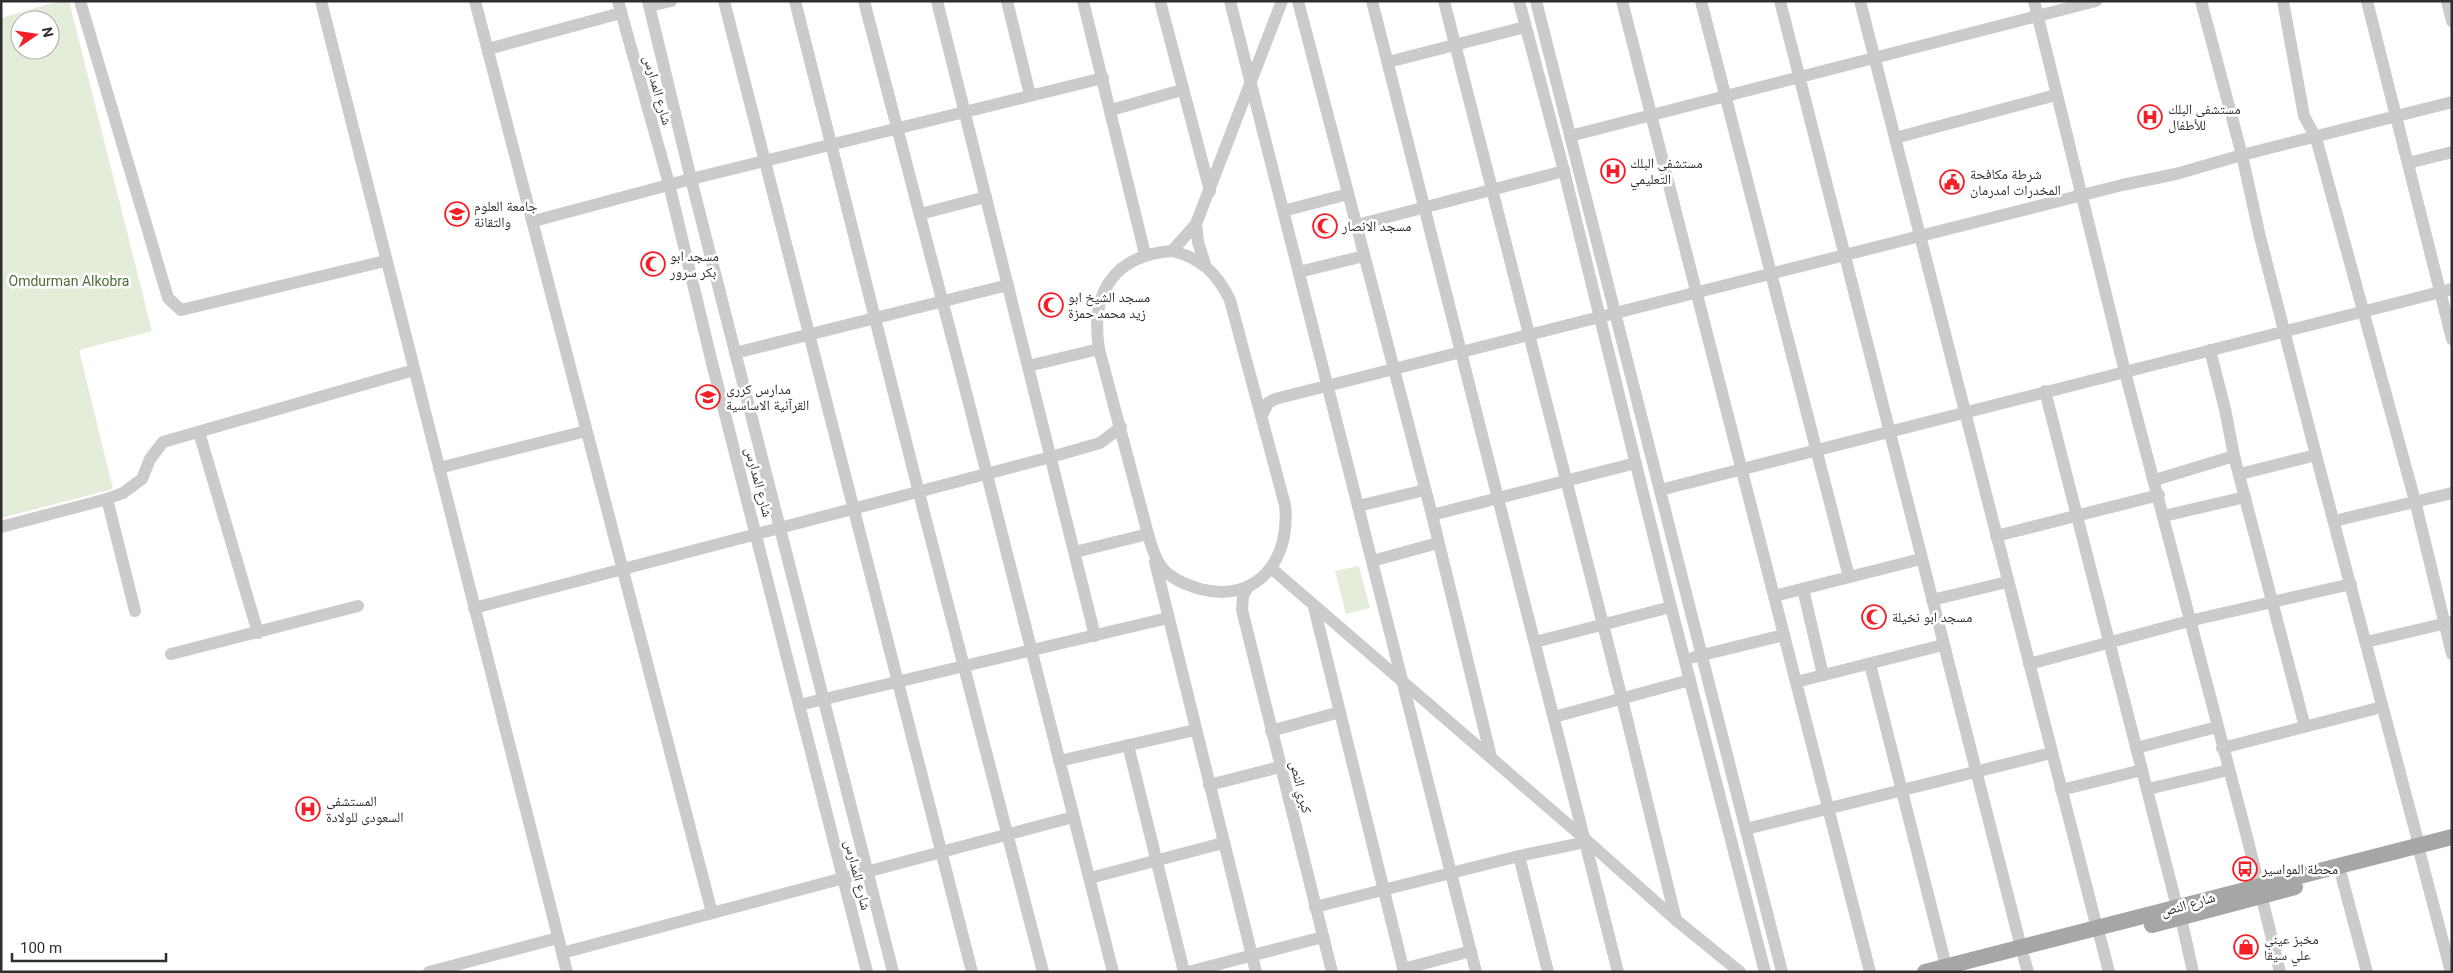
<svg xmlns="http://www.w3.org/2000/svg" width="2453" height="973" font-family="Roboto,'Noto Naskh Arabic',sans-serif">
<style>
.green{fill:#e3edda;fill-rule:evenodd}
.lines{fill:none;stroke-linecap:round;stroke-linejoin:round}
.minor{stroke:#cbcbcb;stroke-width:12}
.major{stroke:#a6a6a6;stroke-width:16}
.labels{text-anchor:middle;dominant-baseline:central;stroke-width:5;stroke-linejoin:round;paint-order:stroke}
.street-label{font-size:14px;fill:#2e2e2e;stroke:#fff}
.poi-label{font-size:14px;fill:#2e2e2e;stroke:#fff;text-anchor:start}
.park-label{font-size:14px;fill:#4f6d37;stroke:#fff}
</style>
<rect width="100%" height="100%" fill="#fff"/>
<g class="green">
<path d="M 59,1 L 69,1 L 152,331 L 79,350 L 113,489 L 1,518 L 1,18 ZM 20,20 L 50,20 L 50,50 L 20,50 Z"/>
<path d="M 1359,566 L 1370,608 L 1346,614 L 1335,571 Z"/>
</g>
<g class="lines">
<g class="minor">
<path d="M 80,1 L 168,298 L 181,310 L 385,261"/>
<path d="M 321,1 L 567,972"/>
<path d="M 475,1 L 712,913"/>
<path d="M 618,1 L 669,184 L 712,363 L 867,972"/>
<path d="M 648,1 L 691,179 L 893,972"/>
<path d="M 724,1 L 972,972"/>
<path d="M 795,1 L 919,493 L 1043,972"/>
<path d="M 864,1 L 964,384 L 1113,972"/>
<path d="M 937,1 L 1095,636"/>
<path d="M 1007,1 L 1030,95"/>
<path d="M 1083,1 L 1145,254"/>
<path d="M 1160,1 L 1210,191"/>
<path d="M 1230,1 L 1476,972"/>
<path d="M 1298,1 L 1432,515 L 1491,757"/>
<path d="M 1372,1 L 1618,972"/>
<path d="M 1444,1 L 1622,699 L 1676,920"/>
<path d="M 1519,1 L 1564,171 L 1671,607 L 1765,972"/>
<path d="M 1536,1 L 1782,972"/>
<path d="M 1622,1 L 1870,972"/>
<path d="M 1701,1 L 1849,577"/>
<path d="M 1780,1 L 2021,947"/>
<path d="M 1860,1 L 2097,928"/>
<path d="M 2034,1 L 2125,372 L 2248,841 L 2280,972"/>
<path d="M 2201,1 L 2242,155 L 2260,237 L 2316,455 L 2419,845"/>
<path d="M 2283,1 L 2304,116 L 2316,138 L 2415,501 L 2452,654"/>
<path d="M 2367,1 L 2452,339"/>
<path d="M 2447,1 L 2452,21"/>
<path d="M 650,6 L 671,1"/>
<path d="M 488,49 L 621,13"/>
<path d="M 1388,62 L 1525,27"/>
<path d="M 1111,110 L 1182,90"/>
<path d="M 1570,136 L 2096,1"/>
<path d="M 1895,138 L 2056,95"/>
<path d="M 2408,163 L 2452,152"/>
<path d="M 1283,211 L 1348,194"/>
<path d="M 920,214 L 986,197"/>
<path d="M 534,221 L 691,179 L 1103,78"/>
<path d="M 1196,224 L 1198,242 L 1205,264"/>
<path d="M 1357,225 L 1564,171"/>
<path d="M 1172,251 C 1201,258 1217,273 1230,300 L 1285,505 C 1291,559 1258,604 1200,589 C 1187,585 1173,580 1163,569 C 1155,559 1151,546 1148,534 L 1099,349 C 1090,293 1114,255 1172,251 Z"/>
<path d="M 1172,251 L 1196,224 L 1282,1"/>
<path d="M 1299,272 L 1364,256"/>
<path d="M 2210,350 L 2225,409 L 2234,456 L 2305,727"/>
<path d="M 735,353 L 1008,285"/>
<path d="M 1028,366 L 1099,349"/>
<path d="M 2045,391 L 2177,907"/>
<path d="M 1262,415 L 1268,403 L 1275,399 L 2122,185 L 2176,174 L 2242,155 L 2452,102"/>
<path d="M 199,432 L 258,633"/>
<path d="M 439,468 L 586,431"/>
<path d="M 2240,474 L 2316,455"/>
<path d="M 2155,480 L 2234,456"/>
<path d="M 1660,490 L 2452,289"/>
<path d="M 107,499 L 135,611"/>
<path d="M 1358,506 L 1425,490"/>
<path d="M 1432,515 L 1636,463"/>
<path d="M 2164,516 L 2245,497"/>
<path d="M 2334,521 L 2452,493"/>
<path d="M 1,527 L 107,499 L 123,493 L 142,479 L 150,459 L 163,442 L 414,370"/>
<path d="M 1996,536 L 2159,495"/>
<path d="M 1075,552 L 1148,534"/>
<path d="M 1372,561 L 1438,543"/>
<path d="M 1155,562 L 1256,972"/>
<path d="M 1271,568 L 1585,839 L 1676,920 L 1740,972"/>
<path d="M 1248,587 L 1243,596 L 1242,610 L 1332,972"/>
<path d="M 1803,589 L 1823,675"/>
<path d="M 1774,596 L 1921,559"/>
<path d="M 1932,600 L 2007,582"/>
<path d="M 1314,607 L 1404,972"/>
<path d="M 474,608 L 1051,457 L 1100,443 L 1121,427"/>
<path d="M 1535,642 L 1671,607"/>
<path d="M 2366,642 L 2451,622"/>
<path d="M 171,654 L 358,606"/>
<path d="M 1694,657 L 1784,635"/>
<path d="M 1870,664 L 1946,966"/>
<path d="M 2029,664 L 2189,621 L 2351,584"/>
<path d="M 1796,682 L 1943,645"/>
<path d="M 799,705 L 1168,618"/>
<path d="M 1554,717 L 1690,680"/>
<path d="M 1271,731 L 1340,712"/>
<path d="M 1128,745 L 1184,972"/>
<path d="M 2136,748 L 2217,727"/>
<path d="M 2222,748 L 2382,707"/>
<path d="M 1059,761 L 1195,730"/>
<path d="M 1209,785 L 1280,767"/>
<path d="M 2148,789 L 2229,770"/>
<path d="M 2061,790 L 2142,770"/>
<path d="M 1746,829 L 2051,753"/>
<path d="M 2420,854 L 2451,972"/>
<path d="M 1519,856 L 1548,972"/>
<path d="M 2341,874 L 2367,972"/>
<path d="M 1090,878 L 1223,843"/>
<path d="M 1315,907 L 1519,856 L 1586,842"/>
<path d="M 2181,918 L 2193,972"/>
<path d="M 2100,937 L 2109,972"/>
<path d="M 562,953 L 1073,817"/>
<path d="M 2024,958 L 2028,972"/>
<path d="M 1403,969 L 1471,951"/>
<path d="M 429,972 L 558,938"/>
<path d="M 1188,972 L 1323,937"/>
</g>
<g class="major">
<path d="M 2152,925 L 2295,887"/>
<path d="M 1925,972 L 2452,837"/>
</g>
</g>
<defs>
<g id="hospital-ring" transform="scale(1.25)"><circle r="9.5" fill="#fff" stroke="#f51f28" stroke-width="1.5"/><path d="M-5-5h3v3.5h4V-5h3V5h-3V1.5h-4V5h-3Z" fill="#f51f28"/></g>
<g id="civic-ring" transform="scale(1.25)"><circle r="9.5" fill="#fff" stroke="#f51f28" stroke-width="1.5"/><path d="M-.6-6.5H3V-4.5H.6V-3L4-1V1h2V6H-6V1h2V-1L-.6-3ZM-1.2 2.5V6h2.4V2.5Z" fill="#f51f28"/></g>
<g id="university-ring" transform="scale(1.25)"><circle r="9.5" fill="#fff" stroke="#f51f28" stroke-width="1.5"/><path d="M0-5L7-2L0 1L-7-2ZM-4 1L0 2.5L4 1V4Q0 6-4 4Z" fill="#f51f28"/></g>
<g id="mosque-ring" transform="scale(1.25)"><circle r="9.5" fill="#fff" stroke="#f51f28" stroke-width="1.5"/><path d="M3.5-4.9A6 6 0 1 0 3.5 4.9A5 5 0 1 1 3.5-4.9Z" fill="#f51f28"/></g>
<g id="school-ring" transform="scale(1.25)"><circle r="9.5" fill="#fff" stroke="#f51f28" stroke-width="1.5"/><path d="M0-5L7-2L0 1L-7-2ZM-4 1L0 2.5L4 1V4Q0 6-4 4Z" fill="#f51f28"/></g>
<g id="bus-ring" transform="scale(1.25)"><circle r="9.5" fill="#fff" stroke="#f51f28" stroke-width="1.5"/><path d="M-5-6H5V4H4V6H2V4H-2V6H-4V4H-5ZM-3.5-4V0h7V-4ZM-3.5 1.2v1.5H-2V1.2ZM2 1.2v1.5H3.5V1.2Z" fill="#f51f28"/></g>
<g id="shop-ring" transform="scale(1.25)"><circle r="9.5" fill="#fff" stroke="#f51f28" stroke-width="1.5"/><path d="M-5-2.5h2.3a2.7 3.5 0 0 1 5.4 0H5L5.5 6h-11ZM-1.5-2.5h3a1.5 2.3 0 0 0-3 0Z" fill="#f51f28"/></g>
</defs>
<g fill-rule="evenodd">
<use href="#hospital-ring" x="2150" y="117"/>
<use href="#hospital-ring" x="1613" y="171"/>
<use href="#civic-ring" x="1952" y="182"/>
<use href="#university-ring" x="457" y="214"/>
<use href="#mosque-ring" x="1325" y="226"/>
<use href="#mosque-ring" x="653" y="264"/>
<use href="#mosque-ring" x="1051" y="305"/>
<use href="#school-ring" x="708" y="397"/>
<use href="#mosque-ring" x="1874" y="617"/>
<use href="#hospital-ring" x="308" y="809"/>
<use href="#bus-ring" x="2245" y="869"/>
<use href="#shop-ring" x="2246" y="947"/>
</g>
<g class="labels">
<g class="street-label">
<text transform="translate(658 90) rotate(74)">شارع المدارس</text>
<text transform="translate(759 482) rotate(75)">شارع المدارس</text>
<text transform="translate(1301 787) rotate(76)">كبري النص</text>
<text transform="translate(858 875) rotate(76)">شارع المدارس</text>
<text transform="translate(2188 904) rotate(-16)">شارع النص</text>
</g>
<g class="poi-label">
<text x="2168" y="109">مستشفى البلك<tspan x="2168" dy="16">للأطفال</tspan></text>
<text x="1630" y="163">مستشفى البلك<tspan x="1630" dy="16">التعليمي</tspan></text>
<text x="1970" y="174">شرطة مكافحة<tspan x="1970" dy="16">المخدرات امدرمان</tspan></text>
<text x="474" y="206">جامعة العلوم<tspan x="474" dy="16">والتقانة</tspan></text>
<text x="1342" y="226">مسجد الانصار</text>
<text x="670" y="256">مسجد ابو<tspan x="670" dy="16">بكر سرور</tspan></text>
<text x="1068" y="297">مسجد الشيخ ابو<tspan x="1068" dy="16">زيد محمد حمزة</tspan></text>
<text x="726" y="389">مدارس كرري<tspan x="726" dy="16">القرآنية الاساسية</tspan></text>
<text x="1892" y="617">مسجد ابو نخيلة</text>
<text x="326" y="801">المستشفى<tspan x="326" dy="16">السعودى للولادة</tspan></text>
<text x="2262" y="869">محطة المواسير</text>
<text x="2264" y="939">مخبز عيني<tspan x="2264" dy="16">علي سيقا</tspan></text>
</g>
<g class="park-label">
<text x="69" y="281">Omdurman Alkobra</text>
</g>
</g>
<rect width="2453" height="973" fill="none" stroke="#2e2e2e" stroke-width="5"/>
<g transform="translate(35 35) rotate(77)"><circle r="24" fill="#ffffff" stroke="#ababab"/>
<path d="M0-4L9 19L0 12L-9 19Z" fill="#f51f28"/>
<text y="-8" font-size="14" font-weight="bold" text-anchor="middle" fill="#2e2e2e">N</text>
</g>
<path d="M12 953v8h154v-8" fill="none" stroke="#2e2e2e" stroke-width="2.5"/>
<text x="20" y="953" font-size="15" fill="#2e2e2e" stroke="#ffffff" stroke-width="4" paint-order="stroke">100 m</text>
</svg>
